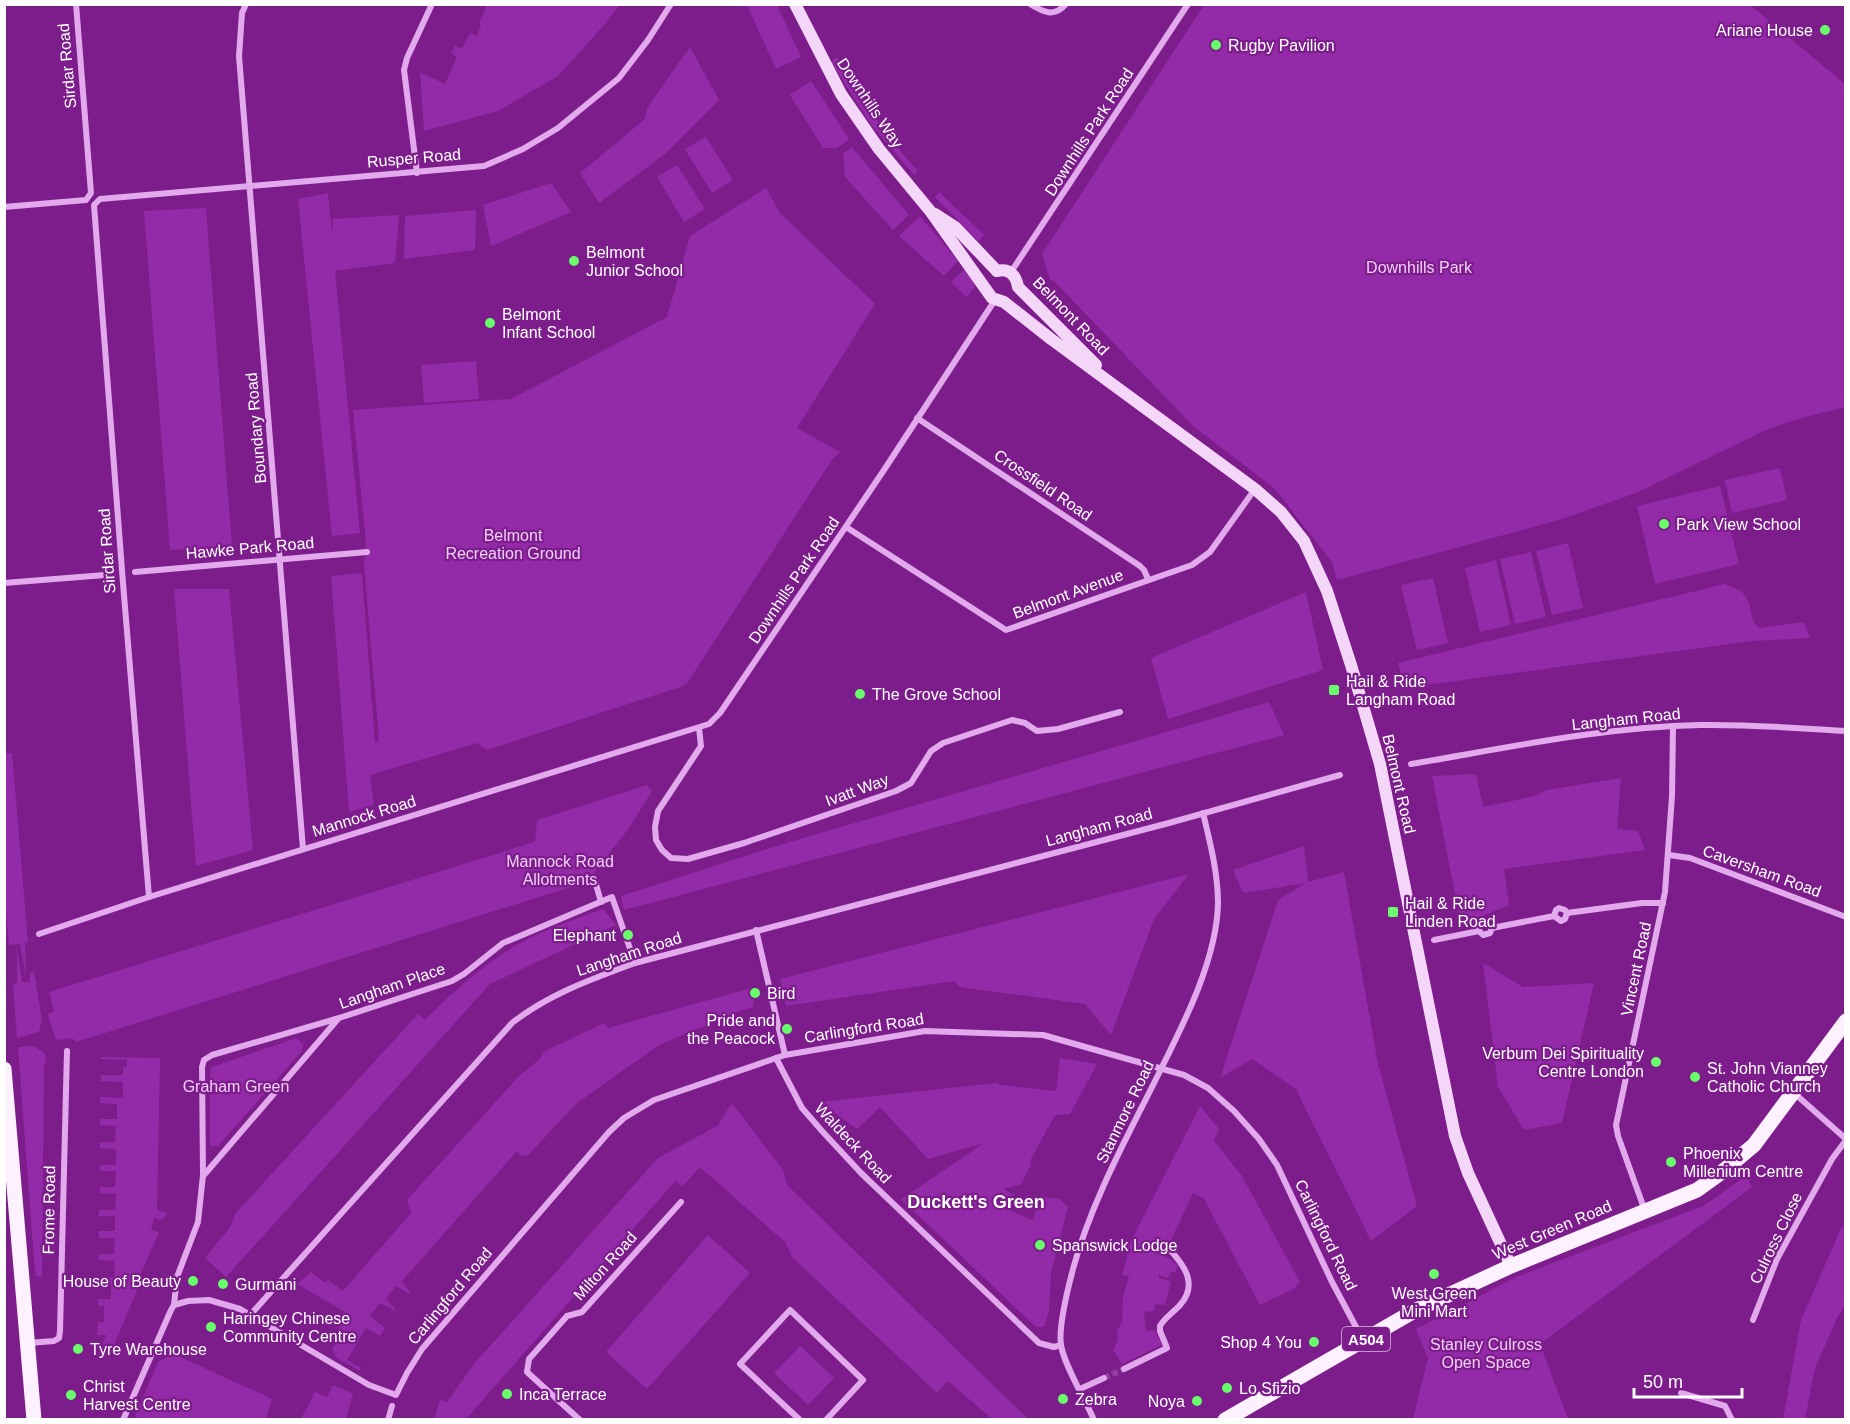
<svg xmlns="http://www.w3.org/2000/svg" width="1850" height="1424" font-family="Arial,sans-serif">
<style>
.green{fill:#932aa7}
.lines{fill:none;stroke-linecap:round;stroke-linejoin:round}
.minor-tunnel{stroke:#903f9d;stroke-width:6;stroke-dasharray:6 3;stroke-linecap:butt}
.minor{stroke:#e2aaec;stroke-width:6}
.secondary{stroke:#f4d6f9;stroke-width:12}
.primary{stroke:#fdf0ff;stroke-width:15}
.poi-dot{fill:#69fc6a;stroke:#7d1d8c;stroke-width:2}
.labels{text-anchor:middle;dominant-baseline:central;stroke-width:4.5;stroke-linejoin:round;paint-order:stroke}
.shield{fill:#7d1d8c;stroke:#d8bbdc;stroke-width:1.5}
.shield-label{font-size:15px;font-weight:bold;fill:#fff}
.poi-label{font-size:16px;fill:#fff;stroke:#7d1d8c;text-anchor:start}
.street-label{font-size:16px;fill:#fff;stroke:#7d1d8c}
.park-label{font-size:16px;fill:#f2cff9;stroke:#7d1d8c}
.neighbourhood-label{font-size:18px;font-weight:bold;fill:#fff;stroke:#7d1d8c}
</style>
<rect width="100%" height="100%" fill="#7d1d8c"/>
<g class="green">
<path d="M 487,5 L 619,5 L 606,23 L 558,76 L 498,111 L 424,131 L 420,72 L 445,84 L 457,57 L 451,53 L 455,46 L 462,49 L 470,33 L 477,36 L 481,25 L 479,23 Z"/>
<path d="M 747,5 L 777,5 L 801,57 L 776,69 Z"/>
<path d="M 1204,5 L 1750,5 L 1845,84 L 1845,407 L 1801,418 L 1768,429 L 1636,493 L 1556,521 L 1337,580 L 1332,562 L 1274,488 L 1193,426 L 1056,283 L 1050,279 L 1042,254 Z"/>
<path d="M 690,47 L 719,100 L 665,154 L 599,203 L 580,173 L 645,119 L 647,108 Z"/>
<path d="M 837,57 C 862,100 884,134 918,171 L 914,175 L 872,126 L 831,62 Z"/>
<path d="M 811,81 L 849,139 L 837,148 L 823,148 L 790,95 Z"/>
<path d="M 706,137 L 733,180 L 712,193 L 685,149 Z"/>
<path d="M 852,147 L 909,215 L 893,230 L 845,177 L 843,154 Z"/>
<path d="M 677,165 L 705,209 L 684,222 L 657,177 Z"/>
<path d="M 551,183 L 571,212 L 491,246 L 483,205 Z"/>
<path d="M 766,188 L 779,212 L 875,304 L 797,428 L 840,452 L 831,461 L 688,682 L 683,686 L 487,750 L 477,743 L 370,775 L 374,805 L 349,812 L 331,576 L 362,573 L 375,743 L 379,740 L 364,565 L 366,543 L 353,410 L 511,399 L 667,317 L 690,236 Z"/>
<path d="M 939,192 L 984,235 L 978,241 L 935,197 Z"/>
<path d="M 328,193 L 332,234 L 333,219 L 399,215 L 395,263 L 335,271 L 360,533 L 332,536 L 298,199 Z"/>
<path d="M 206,208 L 232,547 L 170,550 L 144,211 Z"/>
<path d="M 476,210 L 475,250 L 404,259 L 405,216 Z"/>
<path d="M 920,216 L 958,261 L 944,276 L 899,236 Z"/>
<path d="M 964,270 L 977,284 L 967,297 L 951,282 Z"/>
<path d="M 476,361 L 479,399 L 424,403 L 421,365 Z"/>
<path d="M 1780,468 L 1787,500 L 1732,513 L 1725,480 Z"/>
<path d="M 1720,486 L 1739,564 L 1655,584 L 1637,506 Z"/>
<path d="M 1568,543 L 1583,608 L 1552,615 L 1536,551 Z"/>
<path d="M 1531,552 L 1546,617 L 1515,624 L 1500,559 Z"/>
<path d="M 1496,560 L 1511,625 L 1480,632 L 1465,568 Z"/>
<path d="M 1433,578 L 1448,643 L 1417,650 L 1401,585 Z"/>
<path d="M 1725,584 C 1730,586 1738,589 1743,593 C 1754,604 1747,619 1760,628 L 1804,622 L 1810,638 L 1752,641 L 1404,688 L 1398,663 Z"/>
<path d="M 174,589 L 229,589 L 253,850 L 196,866 Z"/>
<path d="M 1306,592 L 1323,670 L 1168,719 L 1151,658 Z"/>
<path d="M 1269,702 L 1284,735 L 624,910 L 621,896 L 783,844 Z"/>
<path d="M 5,753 L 12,753 L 28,942 L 25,943 L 26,977 L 20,944 L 9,945 L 4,891 Z"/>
<path d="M 1476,774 L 1483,807 L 1535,796 L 1546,790 L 1621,778 L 1617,829 L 1638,831 L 1645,850 L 1504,869 L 1509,905 L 1461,925 L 1432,776 Z"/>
<path d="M 647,785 L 652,791 L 629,828 L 587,882 L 76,1042 L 72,1038 L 58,1040 L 55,1038 L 48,1014 L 54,1011 L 49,992 L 535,842 L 537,820 Z"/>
<path d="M 1304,846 L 1308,882 L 1344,872 L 1378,1064 L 1417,1206 L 1371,1241 L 1296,1089 L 1252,1059 L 1220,1078 L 1278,900 L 1306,883 L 1243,893 L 1233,870 Z"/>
<path d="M 1189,874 L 1154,919 L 1111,1035 L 1085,1004 L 960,987 L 954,981 L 786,1006 L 780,979 Z"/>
<path d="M 603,909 L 616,925 L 490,984 L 226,1277 L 205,1258 L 230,1227 L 236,1213 L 418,1014 L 425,1020 C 457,988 493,955 534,936 C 556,925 580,918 603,909 Z"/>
<path d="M 17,948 L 22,982 L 30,982 L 30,973 L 34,972 L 42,1020 L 39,1032 L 17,1038 L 13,984 L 17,983 Z"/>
<path d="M 1483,963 L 1523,987 L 1594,983 L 1562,1123 L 1524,1130 L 1498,1087 Z"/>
<path d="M 755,987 L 753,1007 L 740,1011 L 659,1045 L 577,1103 L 527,1156 L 519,1155 L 518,1150 L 402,1281 L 412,1295 L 396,1286 L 386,1298 L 397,1312 L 380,1303 L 370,1316 L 385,1328 L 380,1336 L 366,1328 L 347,1360 L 361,1368 L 360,1371 L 337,1358 L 332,1349 L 341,1334 L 337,1332 L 347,1313 L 297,1284 L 311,1272 L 325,1283 L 328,1280 L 343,1291 L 411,1213 L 407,1200 L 519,1076 L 540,1059 L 543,1052 L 604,1023 L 608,1028 Z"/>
<path d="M 296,1038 L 303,1044 L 302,1051 L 218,1146 L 210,1146 L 210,1072 L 212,1067 Z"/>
<path d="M 34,1046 L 43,1052 L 46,1056 L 44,1068 L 42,1277 L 36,1276 L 34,1260 L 18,1047 Z"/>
<path d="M 101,1057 L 160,1058 L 157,1210 L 167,1213 L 162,1220 L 154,1218 L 151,1230 L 159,1232 L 158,1235 L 137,1282 L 140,1283 L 109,1357 L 98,1355 L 106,1335 L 97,1335 L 98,1322 L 104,1322 L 104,1306 L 98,1306 L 98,1299 L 111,1299 L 111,1283 L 98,1283 L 98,1277 L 114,1277 L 115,1261 L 99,1260 L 99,1254 L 114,1254 L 115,1238 L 99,1238 L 99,1231 L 115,1231 L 115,1216 L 99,1216 L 99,1210 L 115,1210 L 116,1194 L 99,1193 L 100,1187 L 115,1187 L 116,1171 L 100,1171 L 100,1165 L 116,1165 L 116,1149 L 100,1148 L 100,1142 L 115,1142 L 116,1126 L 100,1125 L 100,1119 L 117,1119 L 117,1104 L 100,1103 L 100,1097 L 123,1098 L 123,1082 L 101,1081 L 101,1075 L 123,1075 L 123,1067 L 127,1067 L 127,1060 L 101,1059 Z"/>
<path d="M 1060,1058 L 1097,1064 L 1070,1114 L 1055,1115 L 1031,1159 L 1030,1167 L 1021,1184 L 1004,1189 L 1015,1196 L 1011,1211 L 1033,1220 L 1038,1196 L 1059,1199 L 1068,1207 L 1051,1273 L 1049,1311 L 1044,1327 L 1036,1327 L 901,1199 L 984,1143 L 928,1159 L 880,1107 L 857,1129 L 820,1102 L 996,1083 L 1001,1085 L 1056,1091 Z"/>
<path d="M 732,1103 L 783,1170 L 787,1185 L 1028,1419 L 992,1419 L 948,1381 L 937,1393 L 793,1258 L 785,1242 L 700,1167 L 682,1187 L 676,1180 L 466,1419 L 434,1419 L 440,1400 L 447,1402 L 474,1364 L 658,1158 L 717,1126 Z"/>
<path d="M 1200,1106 L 1219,1129 L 1214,1141 L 1242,1176 L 1300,1282 L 1295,1288 L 1260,1305 L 1204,1199 L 1193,1193 L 1164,1255 L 1178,1265 L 1175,1272 L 1171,1272 L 1168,1278 L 1159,1275 L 1158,1278 L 1171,1281 L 1165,1305 L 1155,1304 L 1154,1311 L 1144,1312 L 1146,1331 L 1155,1330 L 1162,1345 L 1122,1364 L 1113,1350 L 1118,1340 L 1117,1331 L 1122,1322 L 1123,1296 L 1129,1276 L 1122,1275 L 1131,1241 Z"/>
<path d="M 1746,1176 L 1752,1187 L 1540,1344 L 1568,1419 L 1413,1419 L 1428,1358 L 1416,1329 L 1516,1277 L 1703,1206 Z"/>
<path d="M 1842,1226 L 1846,1229 L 1845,1305 L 1837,1318 L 1815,1368 L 1805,1419 L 1783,1419 L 1801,1320 Z"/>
<path d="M 708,1235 L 750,1273 L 647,1389 L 606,1352 Z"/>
<path d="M 800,1346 L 834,1378 L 808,1405 L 774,1373 Z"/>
<path d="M 174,1354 L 272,1399 L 266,1419 L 141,1420 L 135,1416 L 158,1362 Z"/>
<path d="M 333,1385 L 353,1394 L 346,1419 L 301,1419 L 315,1392 L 327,1397 Z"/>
</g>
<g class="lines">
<path class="minor-tunnel" d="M 1104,1378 L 1124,1369"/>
<g class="minor">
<path d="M 246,4 L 242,13 L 239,56 L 303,849"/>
<path d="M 1030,4 C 1043,12 1054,18 1066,4"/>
<path d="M 417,173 L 404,70 L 407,58 L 432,4"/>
<path d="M 4,207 L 86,200 L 91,193 L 76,4"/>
<path d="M 1011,272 L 1188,4"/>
<path d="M 917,418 L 1140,566 L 1144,570 L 1148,579"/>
<path d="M 846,527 L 1006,630 L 1192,565 L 1210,552 L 1255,489"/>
<path d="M 135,572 L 367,552"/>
<path d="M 4,583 L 105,575"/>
<path d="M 699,728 L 701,746 L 658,811 L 655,827 L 656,840 L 662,850 L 671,858 L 688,859 L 744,843 L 896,791 L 911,783 L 931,751 L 943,743 L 1012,720 L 1025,723 L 1037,731 L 1058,729 L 1120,712"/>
<path d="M 1411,764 C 1506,748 1603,727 1700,725 C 1748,724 1797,728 1846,731"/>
<path d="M 1669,855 L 1690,858 L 1846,917"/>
<path d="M 595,881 L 601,902"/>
<path d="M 149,897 L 123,583 L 94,205 L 100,199 L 484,166 L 523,149 L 558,128 L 619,78 L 648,40 L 671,4"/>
<path d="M 1554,916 L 1561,921 L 1565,919 L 1567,913"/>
<path d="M 756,930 L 785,1055"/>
<path d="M 1479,931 L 1483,935 L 1490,933 L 1492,928"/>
<path d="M 39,934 L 149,897 L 709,724 L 720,713 L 884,470 L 995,300"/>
<path d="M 1434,940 L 1479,931 L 1480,926 L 1485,923 L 1492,928 L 1554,916 L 1556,910 L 1559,908 L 1565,910 L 1567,913 L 1642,903 L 1663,903"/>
<path d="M 776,1058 L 802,1108 L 822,1131 L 861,1173 L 1039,1343 L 1054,1347 L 1061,1345"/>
<path d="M 1794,1093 L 1846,1139"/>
<path d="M 204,1175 L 338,1019"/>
<path d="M 1645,1211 L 1618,1136 L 1616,1125 L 1665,892 L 1672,796 L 1673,726"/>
<path d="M 174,1305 L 177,1277 L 198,1222 L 203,1175 L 202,1067 L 204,1060 L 212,1055 L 339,1018 L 452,981 L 464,974 L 503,943 L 612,897 L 635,963"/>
<path d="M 251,1314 L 512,1023 C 549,994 592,979 635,963 L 1169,823 L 1340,775"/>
<path d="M 1753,1320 L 1777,1259 L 1832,1159 L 1846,1140"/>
<path d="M 28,1343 L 54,1341 L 59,1338 L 60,1331 L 67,1051"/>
<path d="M 1124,1369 L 1167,1348 L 1160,1331 L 1160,1326 C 1165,1317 1174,1312 1180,1305 C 1198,1285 1185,1266 1170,1250"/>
<path d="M 1080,1389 L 1104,1378"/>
<path d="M 1681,1393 L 1725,1406 L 1732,1420"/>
<path d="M 123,1420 L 171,1310 L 174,1305 L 188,1301 L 209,1300 L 240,1309 L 369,1385 L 396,1395 L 407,1373 L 422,1349 L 609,1132 L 624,1118 L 654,1100 L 785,1055 L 925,1031 L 1043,1035 L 1184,1075 L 1208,1088 L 1234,1111 L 1259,1139 L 1277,1165 L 1332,1282 L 1363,1340"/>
<path d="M 388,1420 L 392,1406"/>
<path d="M 580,1420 L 527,1372 L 529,1359 L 567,1316 L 582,1312 L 681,1202"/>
<path d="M 800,1420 L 740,1364 L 790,1310 L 863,1380 L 826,1420"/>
<path d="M 1094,1420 C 1085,1399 1064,1365 1061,1345 C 1058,1326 1068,1288 1073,1269 C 1092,1199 1129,1134 1161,1069 C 1185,1021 1217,958 1218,903 C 1218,873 1210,842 1203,813"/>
</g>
<g class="secondary">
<path d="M 795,4 L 841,94 L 879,149 L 931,212 L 992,298 L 1004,302 L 1051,339 L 1255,489 L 1281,512 L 1304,541 L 1327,591 L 1351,665 L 1380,764 L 1455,1136 L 1468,1173 L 1511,1266"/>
<path d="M 935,214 L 955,227 L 997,271"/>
<path d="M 997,271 C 1009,268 1016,275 1018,287 L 1096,365"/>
</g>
<g class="primary">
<path d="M 4,1069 L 34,1420"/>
<path d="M 1225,1420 L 1416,1310 L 1511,1266 L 1697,1190 L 1722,1172 L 1754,1145 L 1846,1021"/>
</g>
</g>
<g class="poi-dot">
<circle cx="1825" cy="30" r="6"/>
<circle cx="1216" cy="45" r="6"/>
<circle cx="574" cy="261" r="6"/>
<circle cx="490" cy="323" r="6"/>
<circle cx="1664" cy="524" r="6"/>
<rect x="1328" y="684" width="12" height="12" rx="3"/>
<circle cx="860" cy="694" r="6"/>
<rect x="1387" y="906" width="12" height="12" rx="3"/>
<circle cx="628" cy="935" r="6"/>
<circle cx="755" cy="993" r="6"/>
<circle cx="787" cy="1029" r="6"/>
<circle cx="1656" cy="1062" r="6"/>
<circle cx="1695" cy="1077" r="6"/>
<circle cx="1671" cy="1162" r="6"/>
<circle cx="1040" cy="1245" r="6"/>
<circle cx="1434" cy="1274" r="6"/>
<circle cx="193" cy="1281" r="6"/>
<circle cx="223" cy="1284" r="6"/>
<circle cx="211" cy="1327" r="6"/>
<circle cx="1314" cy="1342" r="6"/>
<circle cx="78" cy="1349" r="6"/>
<circle cx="1227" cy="1388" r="6"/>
<circle cx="507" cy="1394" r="6"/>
<circle cx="71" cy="1395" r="6"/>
<circle cx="1063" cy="1399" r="6"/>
<circle cx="1197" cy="1401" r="6"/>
</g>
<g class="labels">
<rect class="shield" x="1342" y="1327" width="48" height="24" rx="4.5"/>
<g class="shield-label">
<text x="1366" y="1339">A504</text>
</g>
<g class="poi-label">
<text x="1813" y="30" text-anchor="end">Ariane House</text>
<text x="1228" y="45">Rugby Pavilion</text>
<text x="586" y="252">Belmont<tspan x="586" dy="18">Junior School</tspan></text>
<text x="502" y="314">Belmont<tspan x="502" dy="18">Infant School</tspan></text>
<text x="1676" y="524">Park View School</text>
<text x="1346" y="681">Hail &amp; Ride<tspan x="1346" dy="18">Langham Road</tspan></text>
<text x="872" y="694">The Grove School</text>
<text x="1405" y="903">Hail &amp; Ride<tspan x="1405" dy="18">Linden Road</tspan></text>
<text x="616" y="935" text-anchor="end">Elephant</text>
<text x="767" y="993">Bird</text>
<text x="775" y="1020" text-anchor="end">Pride and<tspan x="775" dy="18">the Peacock</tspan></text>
<text x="1644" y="1053" text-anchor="end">Verbum Dei Spirituality<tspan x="1644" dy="18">Centre London</tspan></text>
<text x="1707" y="1068">St. John Vianney<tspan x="1707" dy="18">Catholic Church</tspan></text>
<text x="1683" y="1153">Phoenix<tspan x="1683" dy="18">Millenium Centre</tspan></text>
<text x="1052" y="1245">Spanswick Lodge</text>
<text x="181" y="1281" text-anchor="end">House of Beauty</text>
<text x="235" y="1284">Gurmani</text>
<text x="1434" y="1293" text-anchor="middle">West Green<tspan x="1434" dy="18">Mini Mart</tspan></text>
<text x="223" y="1318">Haringey Chinese<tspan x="223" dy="18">Community Centre</tspan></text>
<text x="1302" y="1342" text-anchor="end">Shop 4 You</text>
<text x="90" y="1349">Tyre Warehouse</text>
<text x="83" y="1386">Christ<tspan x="83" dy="18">Harvest Centre</tspan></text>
<text x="1239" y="1388">Lo Sfizio</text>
<text x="519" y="1394">Inca Terrace</text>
<text x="1075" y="1399">Zebra</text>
<text x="1185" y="1401" text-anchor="end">Noya</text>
</g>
<g class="street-label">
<text transform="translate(67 66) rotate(-95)">Sirdar Road</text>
<text transform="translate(870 103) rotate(56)">Downhills Way</text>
<text transform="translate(1089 132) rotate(-57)">Downhills Park Road</text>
<text transform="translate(414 158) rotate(-5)">Rusper Road</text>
<text transform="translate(1071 316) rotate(46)">Belmont Road</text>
<text transform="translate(256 428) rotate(-95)">Boundary Road</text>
<text transform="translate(1043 485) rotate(34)">Crossfield Road</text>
<text transform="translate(250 548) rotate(-5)">Hawke Park Road</text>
<text transform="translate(107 551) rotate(-94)">Sirdar Road</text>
<text transform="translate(794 580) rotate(-56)">Downhills Park Road</text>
<text transform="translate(1068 594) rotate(-20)">Belmont Avenue</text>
<text transform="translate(1626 719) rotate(-6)">Langham Road</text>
<text transform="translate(1399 784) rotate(77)">Belmont Road</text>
<text transform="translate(857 790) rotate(-20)">Ivatt Way</text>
<text transform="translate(364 816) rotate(-17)">Mannock Road</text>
<text transform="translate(1099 827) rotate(-15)">Langham Road</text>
<text transform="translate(1762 871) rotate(20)">Caversham Road</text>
<text transform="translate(629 954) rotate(-18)">Langham Road</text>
<text transform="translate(1636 969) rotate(-78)">Vincent Road</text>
<text transform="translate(392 986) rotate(-19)">Langham Place</text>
<text transform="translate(864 1028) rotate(-9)">Carlingford Road</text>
<text transform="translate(1125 1112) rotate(-64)">Stanmore Road</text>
<text transform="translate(853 1143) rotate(47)">Waldeck Road</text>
<text transform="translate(49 1210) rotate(-89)">Frome Road</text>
<text transform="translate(1552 1230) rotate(-23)">West Green Road</text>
<text transform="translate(1326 1235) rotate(64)">Carlingford Road</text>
<text transform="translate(1776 1238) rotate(-64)">Culross Close</text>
<text transform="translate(605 1266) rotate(-48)">Milton Road</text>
<text transform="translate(450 1296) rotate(-50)">Carlingford Road</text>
</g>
<g class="park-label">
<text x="1419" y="267">Downhills Park</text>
<text x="513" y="535">Belmont<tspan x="513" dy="18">Recreation Ground</tspan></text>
<text x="560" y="861">Mannock Road<tspan x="560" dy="18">Allotments</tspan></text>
<text x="236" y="1086">Graham Green</text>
<text x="1486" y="1344">Stanley Culross<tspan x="1486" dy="18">Open Space</tspan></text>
</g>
<g class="neighbourhood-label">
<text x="976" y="1202">Duckett's Green</text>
</g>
</g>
<rect width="1850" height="1424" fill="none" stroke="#ffffff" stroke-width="12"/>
<path d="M1634 1388v9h108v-9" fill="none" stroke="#ffffff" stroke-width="3"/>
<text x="1643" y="1388" font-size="18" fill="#ffffff" stroke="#7d1d8c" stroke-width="4.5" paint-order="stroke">50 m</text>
</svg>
